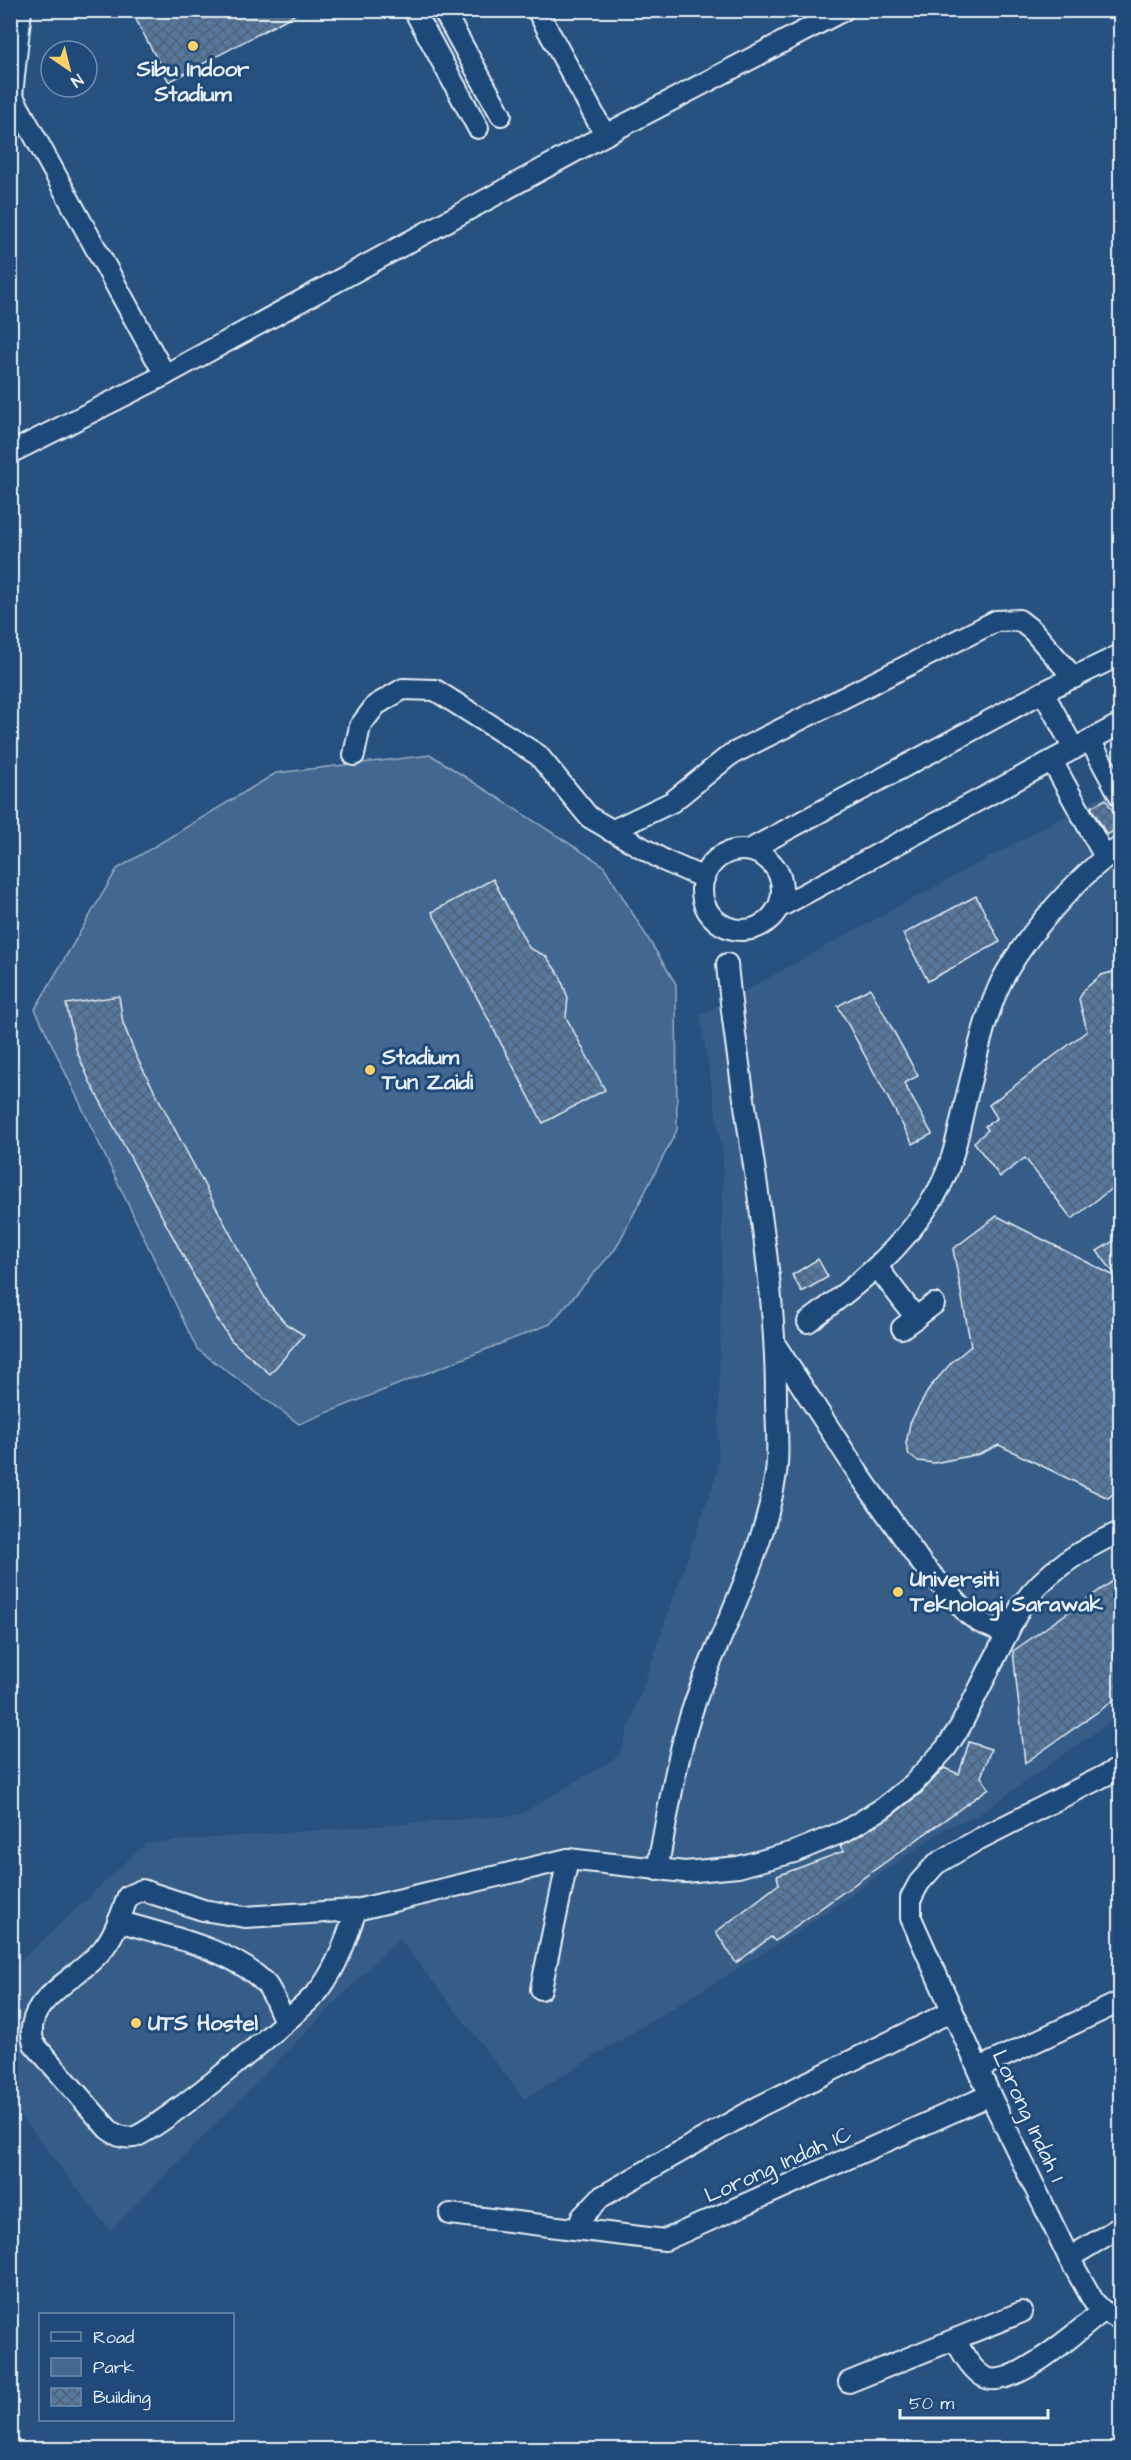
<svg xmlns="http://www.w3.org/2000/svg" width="1131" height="2460" font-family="'Architects Daughter',sans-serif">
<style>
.built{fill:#355d88}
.park{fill:#436891;stroke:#96acc4;stroke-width:1.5}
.building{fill:url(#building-cross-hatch);stroke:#e8f1f8;stroke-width:1.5}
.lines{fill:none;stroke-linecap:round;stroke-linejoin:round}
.minor-casing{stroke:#e8f1f8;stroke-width:24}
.minor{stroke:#1f4a7a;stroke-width:20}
.poi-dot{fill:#ffd166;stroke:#1f4a7a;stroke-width:2}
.labels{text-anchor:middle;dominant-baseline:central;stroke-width:6;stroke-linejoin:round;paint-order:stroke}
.poi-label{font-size:22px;font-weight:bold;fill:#e8f1f8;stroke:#1f4a7a;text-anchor:start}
.street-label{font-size:22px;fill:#e8f1f8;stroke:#1f4a7a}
</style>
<defs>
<pattern id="building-cross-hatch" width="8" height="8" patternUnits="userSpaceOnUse" patternTransform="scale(1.5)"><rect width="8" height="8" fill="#57789d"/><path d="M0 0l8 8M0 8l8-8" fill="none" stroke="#4f6278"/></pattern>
</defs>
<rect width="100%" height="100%" fill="#27517f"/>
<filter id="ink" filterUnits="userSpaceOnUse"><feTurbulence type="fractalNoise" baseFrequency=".0167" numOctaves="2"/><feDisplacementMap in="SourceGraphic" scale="12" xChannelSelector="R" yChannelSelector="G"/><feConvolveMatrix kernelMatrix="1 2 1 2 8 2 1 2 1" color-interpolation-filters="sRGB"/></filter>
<g filter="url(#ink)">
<path class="built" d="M 1120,786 L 1120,1715 L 977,1816 L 946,1828 L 804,1928 L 524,2099 L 399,1938 L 110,2231 L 11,2103 L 11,1970 L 146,1843 L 519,1815 L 619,1756 L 718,1469 L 723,1157 L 700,1015 Z"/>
<path class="park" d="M 431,755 L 603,865 L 676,984 L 677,1130 L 616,1248 L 550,1324 L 299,1424 L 197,1349 L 35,1009 L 117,869 L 276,773 Z"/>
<g class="building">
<path d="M 131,10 L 303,10 L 169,82 Z"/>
<path d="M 1106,799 L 1120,824 L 1120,827 L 1107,835 L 1091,807 Z"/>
<path d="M 493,879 L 529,948 L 546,956 L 560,976 L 568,998 L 566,1017 L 605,1090 L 543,1123 L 432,912 Z"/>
<path d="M 976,896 L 1000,942 L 928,981 L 903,934 Z"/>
<path d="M 1120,970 L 1120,1182 L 1072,1219 L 1025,1158 L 1000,1177 L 974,1142 L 988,1130 L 985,1126 L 997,1118 L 989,1105 L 1087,1031 L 1079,999 L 1084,990 L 1101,975 Z"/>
<path d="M 870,988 L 918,1076 L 904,1083 L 932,1134 L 913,1144 L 838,1006 Z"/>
<path d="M 119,996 L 123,1023 L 136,1056 L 252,1275 L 268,1303 L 286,1324 L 304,1335 L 270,1374 L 231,1340 L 217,1319 L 90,1082 L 77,1052 L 66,1004 Z"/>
<path d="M 997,1216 L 1118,1278 L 1097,1251 L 1120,1237 L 1120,1488 L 1108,1498 L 999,1445 L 980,1454 L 934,1463 L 918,1461 L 909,1455 L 906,1444 L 910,1423 L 930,1387 L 952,1362 L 971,1346 L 953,1249 Z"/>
<path d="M 818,1259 L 828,1277 L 802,1292 L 792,1275 Z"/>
<path d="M 1120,1576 L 1120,1696 L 1025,1763 L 1013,1651 Z"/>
<path d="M 969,1742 L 991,1749 L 981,1777 L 989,1788 L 775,1941 L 771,1937 L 736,1963 L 716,1932 L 779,1884 L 777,1876 L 844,1851 L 840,1846 L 890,1817 L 921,1793 L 944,1768 L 959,1774 Z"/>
</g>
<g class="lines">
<g class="minor-casing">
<g id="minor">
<path d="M 21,10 L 12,95 L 165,375"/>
<path d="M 414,10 L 478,128"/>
<path d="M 443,10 L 501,115"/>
<path d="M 537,10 L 605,135"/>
<path d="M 10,453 L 165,375 L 605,135 L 844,10"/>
<path d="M 1043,692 L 1074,749"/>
<path d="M 1090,740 L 1120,796"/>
<path d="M 354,755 L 360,726 L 376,705 L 403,689 L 435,690 L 538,755 L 589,817 L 665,861 L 704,878"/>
<path d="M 1052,761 L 1105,857"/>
<path d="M 611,831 L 672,802 L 730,755 L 996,621 L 1019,620 L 1033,631 L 1074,678"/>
<path d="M 749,850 L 1043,692 L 1120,655"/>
<circle cx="742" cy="890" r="40"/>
<path d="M 778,908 L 1120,724"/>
<path d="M 877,1267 L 916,1318"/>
<path d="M 808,1322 C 860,1283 901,1251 936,1194 C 955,1162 959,1126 968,1091 C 977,1055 985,1016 1001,982 C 1023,939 1080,873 1120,847"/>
<path d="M 902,1328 L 934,1304"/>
<path d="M 776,1346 L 860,1476 L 922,1564 L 968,1614 L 979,1622 L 1007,1634"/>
<path d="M 1120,1768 L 979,1839 L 936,1864 L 919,1883 L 911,1898 L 911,1918 L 990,2095 L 1069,2258 L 1094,2302 L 1103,2311 L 1120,2319"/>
<path d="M 657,1870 C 668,1814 676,1756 695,1702 C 722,1627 762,1559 775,1479 C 780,1454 776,1425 776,1399 C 776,1253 740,1110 727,964"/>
<path d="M 356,1910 L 245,1917 L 203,1910 L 142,1890 L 128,1896 C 122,1912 116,1932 105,1946 C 83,1978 19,1999 34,2044 L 108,2129 C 116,2135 123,2139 134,2137 C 157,2131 302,2012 320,1989 C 338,1965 347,1937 356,1910 L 568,1859 L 685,1872 L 738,1867 L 794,1852 L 845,1831 L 883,1808 L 913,1784 L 946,1748 L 960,1727 L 1021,1606 C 1046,1571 1081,1549 1120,1532"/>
<path d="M 118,1921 C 164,1935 233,1949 266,1984 C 274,1994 279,2010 285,2021"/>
<path d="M 541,1989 L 568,1859"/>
<path d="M 979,2068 L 1120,2002"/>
<path d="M 450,2214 L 665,2240 L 990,2095"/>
<path d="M 578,2229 L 582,2217 L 601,2197 L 760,2106 L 952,2011"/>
<path d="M 1069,2258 L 1120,2227"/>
<path d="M 956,2340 C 962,2353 971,2369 984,2377 C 1012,2392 1081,2328 1103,2311"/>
<path d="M 849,2382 L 1022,2312"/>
</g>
</g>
<use href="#minor" class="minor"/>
</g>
</g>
<g class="poi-dot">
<circle cx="193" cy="46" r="6"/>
<circle cx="370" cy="1070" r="6"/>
<circle cx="898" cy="1592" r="6"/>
<circle cx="136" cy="2023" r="6"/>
</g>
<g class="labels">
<g class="poi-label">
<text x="193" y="69" text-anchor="middle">Sibu Indoor<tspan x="193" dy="25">Stadium</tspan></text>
<text x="382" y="1057">Stadium<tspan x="382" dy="25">Tun Zaidi</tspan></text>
<text x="910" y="1579">Universiti<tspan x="910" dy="25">Teknologi Sarawak</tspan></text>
<text x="148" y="2023">UTS Hostel</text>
</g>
<g class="street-label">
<text transform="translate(1028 2116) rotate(65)">Lorong Indah 1</text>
<text transform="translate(778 2165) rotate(-24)">Lorong Indah 1C</text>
</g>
</g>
<rect width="1131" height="2460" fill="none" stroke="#1f4a7a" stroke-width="36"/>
<rect x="18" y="18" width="1095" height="2424" fill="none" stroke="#e8f1f8" stroke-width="2" filter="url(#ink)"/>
<rect x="39" y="2313" width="195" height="108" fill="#1f4a7a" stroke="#6f8dac" stroke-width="1.5"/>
<rect x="51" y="2332" width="30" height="9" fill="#1f4a7a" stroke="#6f8dac" stroke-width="1.5"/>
<text x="93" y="2343" font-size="18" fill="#e8f1f8">Road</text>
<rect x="51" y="2358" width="30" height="18" fill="#436891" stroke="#6f8dac" stroke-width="1.5"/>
<text x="93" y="2373" font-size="18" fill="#e8f1f8">Park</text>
<rect x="51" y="2388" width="30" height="18" fill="url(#building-cross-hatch)" stroke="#6f8dac" stroke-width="1.5"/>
<text x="93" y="2403" font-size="18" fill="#e8f1f8">Building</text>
<g transform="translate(69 69) rotate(145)"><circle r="28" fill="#1f4a7a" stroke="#6f8dac" stroke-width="1.5"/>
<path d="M0-4.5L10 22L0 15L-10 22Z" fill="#ffd166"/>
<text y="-9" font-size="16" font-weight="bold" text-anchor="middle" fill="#e8f1f8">N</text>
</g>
<path d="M900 2409v9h148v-9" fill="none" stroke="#e8f1f8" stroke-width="3"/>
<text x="909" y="2409" font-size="18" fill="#e8f1f8" stroke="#1f4a7a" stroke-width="4.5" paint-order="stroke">50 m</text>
</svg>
